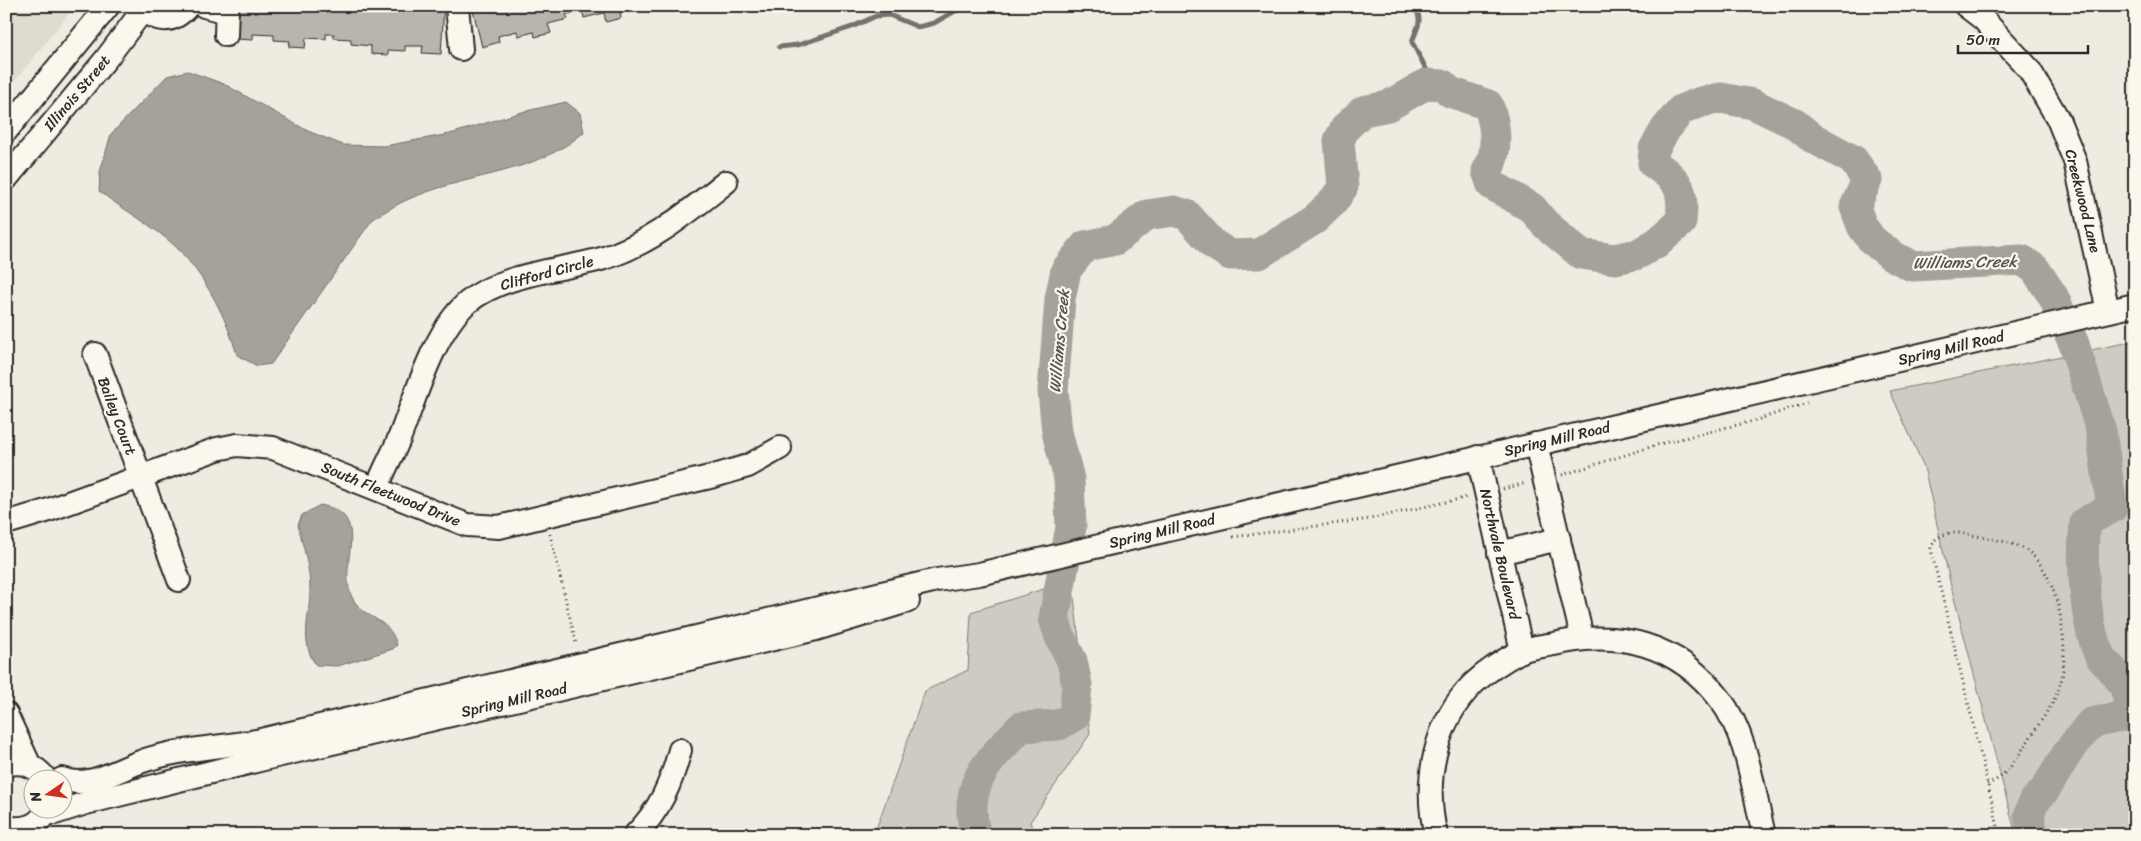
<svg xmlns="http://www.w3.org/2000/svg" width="2141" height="841" font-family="Sriracha,sans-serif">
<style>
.built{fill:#dedbd1}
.green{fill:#cecbc2;stroke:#7c7b76}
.water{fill:#a4a29a;stroke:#74726e}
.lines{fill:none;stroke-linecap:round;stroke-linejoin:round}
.stream{stroke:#74726e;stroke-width:5}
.river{stroke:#a4a29a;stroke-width:31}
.building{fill:#b8b5ae;stroke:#2b2b2b}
.minor-casing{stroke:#2b2b2b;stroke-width:26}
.path{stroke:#2b2b2b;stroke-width:3;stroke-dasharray:1 4;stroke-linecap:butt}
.minor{stroke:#fbf7ec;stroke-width:22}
.labels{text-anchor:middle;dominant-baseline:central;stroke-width:4.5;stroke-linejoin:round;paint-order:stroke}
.street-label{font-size:15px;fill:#2b2b2b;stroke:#fbf7ec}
.water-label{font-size:16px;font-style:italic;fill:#555552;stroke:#fbf7ec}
</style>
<rect width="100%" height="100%" fill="#eeebe0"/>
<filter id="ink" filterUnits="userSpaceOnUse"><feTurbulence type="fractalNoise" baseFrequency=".02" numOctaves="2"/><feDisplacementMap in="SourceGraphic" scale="10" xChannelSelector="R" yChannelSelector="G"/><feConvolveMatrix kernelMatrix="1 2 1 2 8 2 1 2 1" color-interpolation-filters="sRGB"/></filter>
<g filter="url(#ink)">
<path class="built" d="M 6,6 L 75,6 L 6,92 Z"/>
<g class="green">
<path d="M 2135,341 L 2135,835 L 2016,835 L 1951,586 L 1924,467 L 1890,391 Z"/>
<path d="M 1072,580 L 1090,734 L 1030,822 L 1035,835 L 874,835 L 925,691 L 968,670 L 971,612 Z"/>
</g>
<g class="water">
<path d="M 188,71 L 224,84 L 308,131 L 343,145 L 384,146 L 450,134 L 522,112 L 566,102 L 580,113 L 584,132 C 538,173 474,173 419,195 C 402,201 387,210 372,220 L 271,364 L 257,366 L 237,355 C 226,316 205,276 176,247 C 153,225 123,210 99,191 L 100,172 L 111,134 L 167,76 Z"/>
<path d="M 320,505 C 375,514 336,565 352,597 C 364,621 389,616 397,645 L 393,649 L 338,666 L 316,665 C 299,642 310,616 310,590 C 310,568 303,546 298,525 L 302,515 Z"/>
</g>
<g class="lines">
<g class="stream">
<path d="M 1414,6 C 1424,21 1417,27 1412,42 L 1434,84"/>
<path d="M 779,47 L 798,45 L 852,27 L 876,16 L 889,15 L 918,27 L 934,23 L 964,6"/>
</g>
<path class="river" d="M 976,835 C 961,785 989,760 1021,727 L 1059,725 L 1074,716 L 1077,685 L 1072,661 L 1060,637 L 1054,618 L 1071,527 L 1069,479 L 1057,432 L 1053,391 L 1060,299 L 1066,270 L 1085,246 L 1115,240 L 1147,215 L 1174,211 L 1187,215 L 1213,244 L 1230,255 L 1259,254 L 1315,219 L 1333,202 L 1343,187 L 1339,140 L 1346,127 L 1363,111 L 1388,106 L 1426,84 L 1443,85 L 1450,92 L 1488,105 C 1496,125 1499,152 1487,171 L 1492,185 L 1532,208 L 1545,224 L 1581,254 L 1615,259 L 1638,254 L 1658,242 L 1681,222 C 1684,188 1680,182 1653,163 L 1654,149 L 1665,130 L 1681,110 L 1701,102 L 1721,98 L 1753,104 L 1795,124 L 1811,137 L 1853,160 L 1867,180 L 1855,207 L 1862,226 L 1872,240 L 1891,255 L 1912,266 L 2022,260 L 2035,269 L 2053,296 L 2074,344 L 2101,431 L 2112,508 L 2085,522 C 2081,558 2084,623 2100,656 C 2102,660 2107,664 2110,667 C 2123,682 2130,691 2128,711 L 2120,717 L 2091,723 L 2068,752 L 2045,790 L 2033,802 L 2029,816 L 2033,835"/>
</g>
<g class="building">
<path d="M 238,6 L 444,6 L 441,54 L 422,53 L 423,46 L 405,46 L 405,51 L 388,50 L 388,55 L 371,54 L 371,46 L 351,44 L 351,39 L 334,38 L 334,34 L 326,34 L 326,39 L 306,38 L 305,48 L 289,47 L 290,41 L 274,40 L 274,35 L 253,34 L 253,40 L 236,39 Z"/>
<path d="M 472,6 L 634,6 L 634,9 L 620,13 L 621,18 L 606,22 L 604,13 L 584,18 L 583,13 L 566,14 L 568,19 L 548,24 L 551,33 L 535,37 L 534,32 L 518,36 L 517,31 L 498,36 L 499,42 L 482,47 Z"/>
</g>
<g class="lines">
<g class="minor-casing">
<g id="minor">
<path d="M 137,6 C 156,21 171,26 188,6"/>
<path d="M 204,6 L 227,12"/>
<path d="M 457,6 L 461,49"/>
<path d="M 1966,6 L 1983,19 L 2029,69 L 2058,119 L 2075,161 L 2108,311"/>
<path d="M 226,35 L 227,6"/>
<path d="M 6,131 L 108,6"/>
<path d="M 6,179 L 106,59 L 146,6"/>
<path d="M 95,354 L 179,580"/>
<path d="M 1536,444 L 1582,637"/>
<path d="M 1478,457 L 1522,651"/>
<path d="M 377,488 C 383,471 392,456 399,439 C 415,399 434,330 468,302 C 504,273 558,271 601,259 C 649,245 687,213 726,182"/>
<path d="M 6,523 L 46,511 L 217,449 L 237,445 L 273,448 L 467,525 L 499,527 L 714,476 L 748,466 L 780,448"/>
<path d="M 1499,553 L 1559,539"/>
<path d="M 6,714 L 30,766"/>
<path d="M 6,765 C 21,760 36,766 45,778"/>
<path d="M 62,779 C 89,789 115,771 140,762 C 178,748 220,748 261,740 L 937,580 L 979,574 L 2135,305"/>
<path d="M 46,813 L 55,813 L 86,803 L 264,759 L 816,629 L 908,601"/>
<path d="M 6,827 C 23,831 41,826 47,808"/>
<path d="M 635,835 C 660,810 671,784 680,750"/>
<path d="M 1436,835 C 1423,783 1434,722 1474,683 C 1486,672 1506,659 1521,651 C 1531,647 1544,646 1554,644 C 1619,629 1678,644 1720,699 C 1748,736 1753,790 1764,835"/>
</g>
</g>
<g class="path">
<path d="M 1562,475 L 1660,444 L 1757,420 L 1807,403"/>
<path d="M 1503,489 L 1526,483"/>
<path d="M 550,534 L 576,643"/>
<path d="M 1233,537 L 1370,519 L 1468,497"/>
<path d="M 1987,784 C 2007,778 2017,757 2028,741 C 2039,723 2054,705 2060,685 C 2071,649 2059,572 2026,550 C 2013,542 1996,540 1982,537 C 1965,534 1949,528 1935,540 L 1931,548 L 1932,554 L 2000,835"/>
</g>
<use href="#minor" class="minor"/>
</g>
</g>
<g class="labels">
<g class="street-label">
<text transform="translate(77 93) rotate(-50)">Illinois Street</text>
<text transform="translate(2083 201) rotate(76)">Creekwood Lane</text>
<text transform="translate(547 273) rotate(-15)">Clifford Circle</text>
<text transform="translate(1951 348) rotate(-13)">Spring Mill Road</text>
<text transform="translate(117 416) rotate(69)">Bailey Court</text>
<text transform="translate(1557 439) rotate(-13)">Spring Mill Road</text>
<text transform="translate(391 494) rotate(22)">South Fleetwood Drive</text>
<text transform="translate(1162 531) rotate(-13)">Spring Mill Road</text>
<text transform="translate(1500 554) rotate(77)">Northvale Boulevard</text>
<text transform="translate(514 700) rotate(-13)">Spring Mill Road</text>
</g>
<g class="water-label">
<text transform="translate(1965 262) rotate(-1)">Williams Creek</text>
<text transform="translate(1059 341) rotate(-85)">Williams Creek</text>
</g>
</g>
<rect width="2141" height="841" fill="none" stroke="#fbf7ec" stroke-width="25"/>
<rect x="12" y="12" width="2116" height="816" fill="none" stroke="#2b2b2b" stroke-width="2" filter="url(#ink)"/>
<g transform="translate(48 794) rotate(257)"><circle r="24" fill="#fbf7ec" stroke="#a8a59f"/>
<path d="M0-4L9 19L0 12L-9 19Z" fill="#c8321e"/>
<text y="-8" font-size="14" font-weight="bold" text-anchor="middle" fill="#2b2b2b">N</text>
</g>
<path d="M1958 45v8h130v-8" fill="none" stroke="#2b2b2b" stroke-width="2.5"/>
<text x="1966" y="45" font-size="15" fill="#2b2b2b" stroke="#fbf7ec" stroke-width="4" paint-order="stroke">50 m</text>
</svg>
